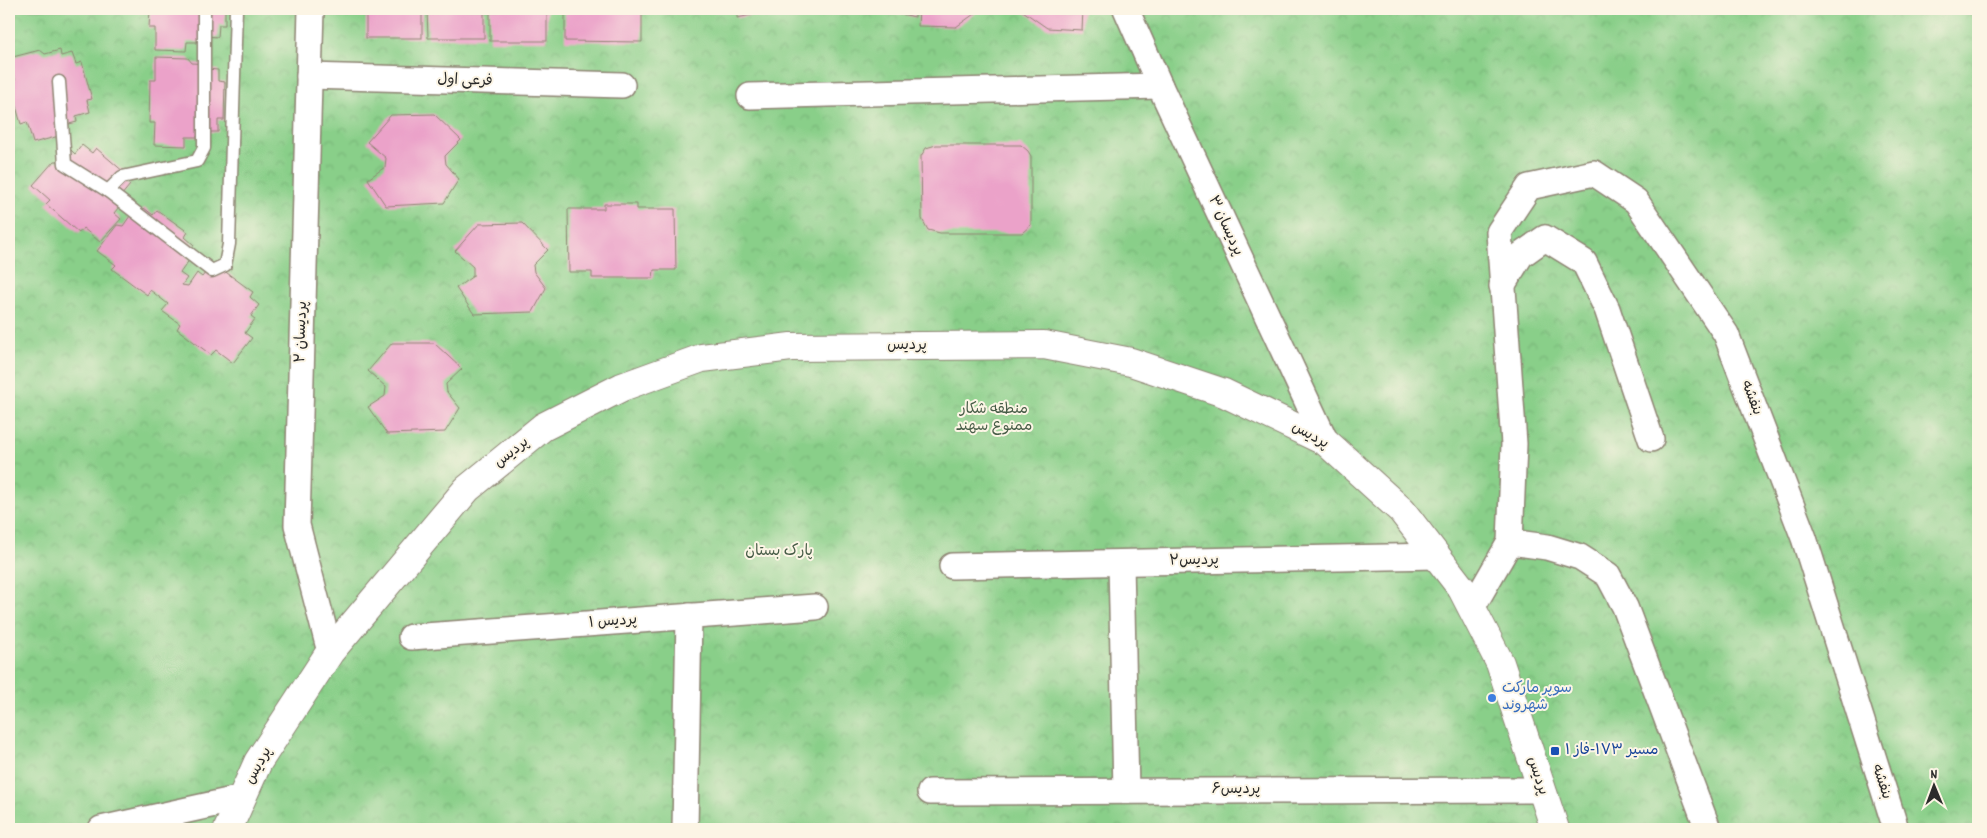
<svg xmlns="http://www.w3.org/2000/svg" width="1987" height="838" font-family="Dekko,'Playpen Sans Arabic',sans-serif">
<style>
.park{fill:url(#park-crowns);stroke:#5a7d5a}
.building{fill:#eba2c9}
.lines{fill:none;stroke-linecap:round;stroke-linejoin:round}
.lane-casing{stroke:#8e8473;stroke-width:15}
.street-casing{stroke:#8e8473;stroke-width:28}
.secondary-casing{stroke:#8e8473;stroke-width:30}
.lane{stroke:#fff;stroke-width:12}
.street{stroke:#fff;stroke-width:25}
.secondary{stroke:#fff;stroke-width:28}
.shop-dot{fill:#3f7fe0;stroke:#fcf5e5;stroke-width:2}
.transit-dot{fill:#1a4fb4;stroke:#fcf5e5;stroke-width:2}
.labels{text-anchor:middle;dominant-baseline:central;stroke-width:4;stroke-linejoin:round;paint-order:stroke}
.street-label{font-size:15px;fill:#2b2b2b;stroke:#fcf5e5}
.park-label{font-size:15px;fill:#475c47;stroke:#fcf5e5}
.shop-label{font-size:15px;fill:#366cbe;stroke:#fcf5e5;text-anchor:start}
.transit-label{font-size:15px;fill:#164399;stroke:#fcf5e5;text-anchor:start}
</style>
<defs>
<pattern id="park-crowns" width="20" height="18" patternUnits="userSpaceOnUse" patternTransform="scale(1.25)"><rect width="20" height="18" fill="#89cf89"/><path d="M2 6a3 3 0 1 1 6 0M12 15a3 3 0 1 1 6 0" fill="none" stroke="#76b276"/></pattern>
</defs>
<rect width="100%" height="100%" fill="#fcf5e5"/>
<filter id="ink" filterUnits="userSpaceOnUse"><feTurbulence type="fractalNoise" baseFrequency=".02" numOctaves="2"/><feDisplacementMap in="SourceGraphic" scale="10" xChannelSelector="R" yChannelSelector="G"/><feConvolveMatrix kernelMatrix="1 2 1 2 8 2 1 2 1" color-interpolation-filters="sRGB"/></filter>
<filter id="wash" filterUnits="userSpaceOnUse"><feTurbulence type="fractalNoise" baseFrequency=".0096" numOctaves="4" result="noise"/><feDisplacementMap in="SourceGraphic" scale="20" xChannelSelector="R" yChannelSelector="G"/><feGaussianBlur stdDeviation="1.12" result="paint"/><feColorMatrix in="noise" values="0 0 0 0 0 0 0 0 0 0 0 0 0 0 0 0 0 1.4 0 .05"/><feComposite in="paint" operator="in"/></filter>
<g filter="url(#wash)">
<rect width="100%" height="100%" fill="#f1dcbb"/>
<rect class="park" x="9" y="9" width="1969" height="820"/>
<g id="blocks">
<g class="building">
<path d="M 150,9 L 225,9 L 225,25 L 219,25 L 218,37 L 204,36 L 204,42 L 187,42 L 186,51 L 155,50 L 155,28 L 149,28 Z"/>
<rect x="366" y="9" width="56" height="29"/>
<path d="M 427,9 L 484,9 L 484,38 L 428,38 Z"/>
<rect x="490" y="9" width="57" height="32"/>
<path d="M 565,9 L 642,9 L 642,42 L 565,41 Z"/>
<path d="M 737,9 L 775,9 L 775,10 L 737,18 Z"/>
<path d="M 879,9 L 915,9 L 915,17 L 879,10 Z"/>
<path d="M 919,9 L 981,9 L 956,27 L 918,26 Z"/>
<path d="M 1020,9 L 1083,9 L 1082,30 L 1047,28 Z"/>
<path d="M 40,50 L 45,54 L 60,50 L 61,56 L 72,53 L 76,64 L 82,62 L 92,99 L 87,100 L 90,112 L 76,116 L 77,122 L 61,126 L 63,135 L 33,143 L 27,122 L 21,124 L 9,82 L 15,80 L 9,58 Z"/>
<path d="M 156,57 L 188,58 L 192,63 L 207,64 L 207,69 L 218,70 L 218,81 L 225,82 L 224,120 L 218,120 L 218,132 L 203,132 L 203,137 L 186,137 L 186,146 L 154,145 L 155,123 L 149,123 L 150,80 L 156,80 Z"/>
<path d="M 434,114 L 461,140 L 445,156 L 446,164 L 459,179 L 444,203 L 386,206 L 368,179 L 385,167 L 386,158 L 367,142 L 391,115 Z"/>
<path d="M 82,145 L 92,153 L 96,148 L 125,173 L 121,177 L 130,185 L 121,196 L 125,200 L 114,213 L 121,219 L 100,242 L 83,228 L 79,233 L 46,204 L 50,200 L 33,185 L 54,161 L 60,161 L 71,150 L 75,154 Z"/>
<path d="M 936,145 L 1021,145 L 1028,151 L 1031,156 L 1031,225 L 1022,233 L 940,233 L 928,230 L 922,219 L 921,156 L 926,148 Z"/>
<path d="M 604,204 L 637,204 L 637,209 L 675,209 L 676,270 L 654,270 L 653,278 L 592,278 L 592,272 L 569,272 L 568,209 L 604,209 Z"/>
<path d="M 144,208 L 153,215 L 157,210 L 188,232 L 185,237 L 194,245 L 186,256 L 190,259 L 180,273 L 187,278 L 182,285 L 188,286 L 197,273 L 202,277 L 209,268 L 219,275 L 223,270 L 253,292 L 250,297 L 259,305 L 251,316 L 255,319 L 245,333 L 252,338 L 233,363 L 216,350 L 211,355 L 177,329 L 180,324 L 162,311 L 168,304 L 150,290 L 147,295 L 112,269 L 116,265 L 97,251 L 117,225 L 123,226 L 132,213 L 137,217 Z"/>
<path d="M 522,223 L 548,250 L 533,265 L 534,272 L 546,288 L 533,312 L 474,314 L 456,288 L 473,276 L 473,267 L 455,251 L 479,224 Z"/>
<path d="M 392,343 L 434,343 L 462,369 L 446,384 L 447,392 L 460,408 L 445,432 L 387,434 L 368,407 L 385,396 L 386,387 L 368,371 Z"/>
</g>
</g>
</g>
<g filter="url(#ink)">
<use href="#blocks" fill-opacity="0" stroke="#8e8473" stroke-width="1"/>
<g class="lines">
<g class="lane-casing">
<g id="lane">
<path d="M 59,82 L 65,164 L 108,191 L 212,271 L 225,265 L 229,244 L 236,9"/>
<path d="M 108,191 L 122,177 L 197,161 L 204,148 L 204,9"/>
</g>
</g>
<g class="street-casing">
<g id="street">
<path d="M 311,9 L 297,525 L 330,652"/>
<path d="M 1126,9 L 1160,86 L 1326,442"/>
<path d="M 309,76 L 622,85"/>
<path d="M 750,96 L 1160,86"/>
<path d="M 1502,286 L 1521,255 L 1545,238 L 1584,262 L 1607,309 L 1651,439"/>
<path d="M 1510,542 L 1547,547 L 1580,557 L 1608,575 L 1625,607 L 1708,829"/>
<path d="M 1121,563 L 1126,791"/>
<path d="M 952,566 L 1437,556"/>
<path d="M 1472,608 L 1510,542 L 1514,444 L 1499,232 L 1529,187 L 1594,173 L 1636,201 L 1726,334 L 1804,538 L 1896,829"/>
<path d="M 411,637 L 815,607"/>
<path d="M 930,792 L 1542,790"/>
<path d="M 101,829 L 242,798"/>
<path d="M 685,829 L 689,616"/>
</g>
</g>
<g class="secondary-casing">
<path id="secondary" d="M 228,829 L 258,762 L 330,652 L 467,489 L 543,427 L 622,387 L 702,358 L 791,347 L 1044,345 L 1131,362 L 1224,393 L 1326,442 L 1402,511 L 1462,589 L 1500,663 L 1555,829"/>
</g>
<use href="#lane" class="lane"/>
<use href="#street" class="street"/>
<use href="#secondary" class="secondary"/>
</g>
</g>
<circle class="shop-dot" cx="1492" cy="698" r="5"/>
<rect class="transit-dot" x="1550" y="746" width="10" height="10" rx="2.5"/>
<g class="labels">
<g class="street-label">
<text transform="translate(465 81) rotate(2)">فرعی اول</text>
<text transform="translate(1225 226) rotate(65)">پردیسان ۳</text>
<text transform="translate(302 332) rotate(-88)">پردیسان ۲</text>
<text x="907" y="346">پردیس</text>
<text transform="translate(1751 398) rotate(69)">بنفشه</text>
<text transform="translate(1310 436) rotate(29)">پردیس</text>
<text transform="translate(512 453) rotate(-39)">پردیس</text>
<text transform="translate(1194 561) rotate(-1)">پردیس۲</text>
<text transform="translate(613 622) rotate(-4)">پردیس ۱</text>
<text transform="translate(259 766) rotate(-62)">پردیس</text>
<text transform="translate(1537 776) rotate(72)">پردیس</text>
<text transform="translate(1881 782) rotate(72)">بنفشه</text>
<text x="1236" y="790">پردیس۶</text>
</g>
<g class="park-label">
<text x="994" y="410">منطقه شکار<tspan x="994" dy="17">ممنوع سهند</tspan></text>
<text x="779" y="552">پارک بستان</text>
</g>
<g class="shop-label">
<text x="1502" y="689">سوپر مارکت<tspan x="1502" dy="17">شهروند</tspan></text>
</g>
<g class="transit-label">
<text x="1565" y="751">مسیر ۱۷۳-فاز ۱</text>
</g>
</g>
<rect width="1987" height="838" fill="none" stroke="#fcf5e5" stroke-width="30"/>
<g transform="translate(1934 786) rotate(359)" stroke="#fcf5e5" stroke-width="4" paint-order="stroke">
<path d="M0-4L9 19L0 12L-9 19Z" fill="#2b2b2b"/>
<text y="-8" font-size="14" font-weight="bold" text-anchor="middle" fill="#2b2b2b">N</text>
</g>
</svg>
